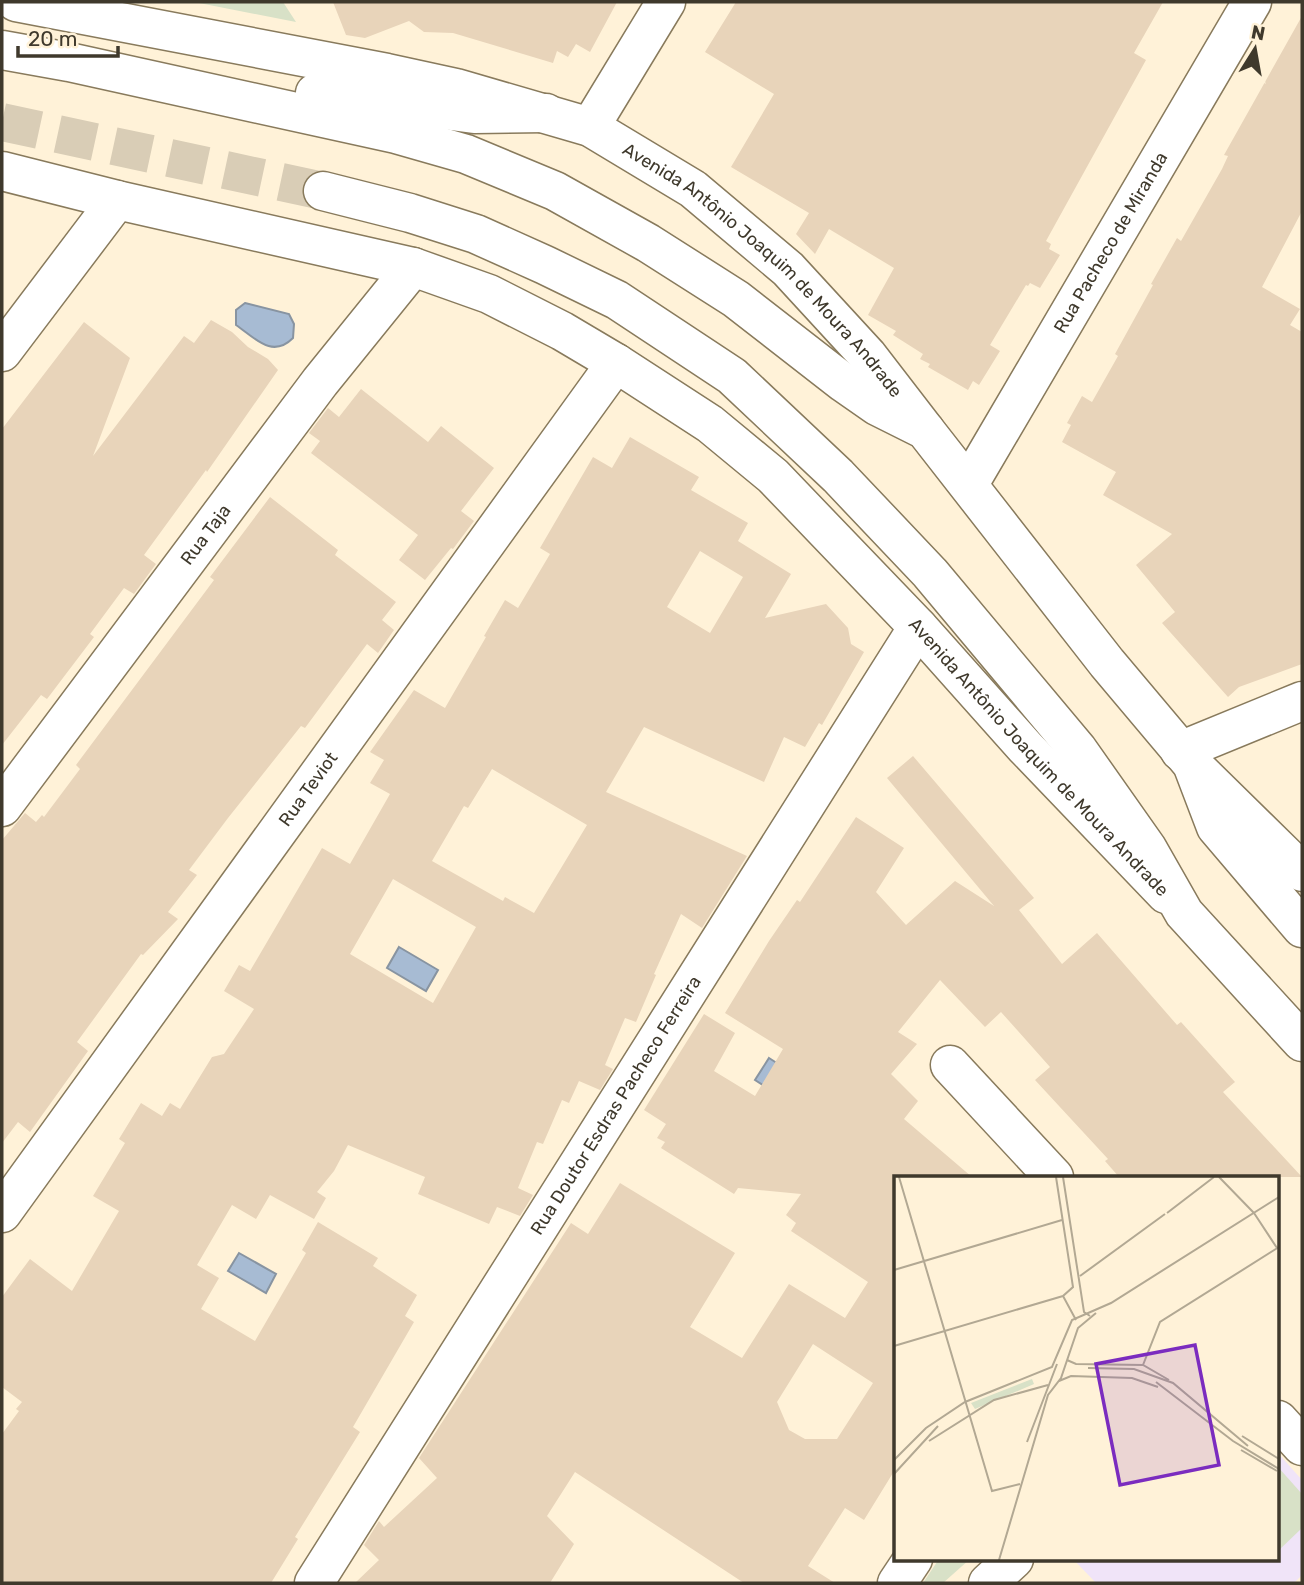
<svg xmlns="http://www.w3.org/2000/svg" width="1304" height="1585" font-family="Rubik,sans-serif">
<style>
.education{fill:#f0e4f8}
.green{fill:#d8e1c7}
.water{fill:#a7bbd3;stroke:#8894a1;stroke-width:2}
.building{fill:#e8d4ba;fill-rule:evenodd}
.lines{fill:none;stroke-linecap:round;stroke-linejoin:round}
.highway-tunnel{stroke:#d9cdb6;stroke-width:38;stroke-dasharray:38 19;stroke-linecap:butt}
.minor-casing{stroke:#887a5c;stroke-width:41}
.major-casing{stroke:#887a5c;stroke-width:41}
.highway-casing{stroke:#887a5c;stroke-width:41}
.minor{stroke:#fff;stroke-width:38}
.major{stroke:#fff;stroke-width:38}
.highway{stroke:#fff;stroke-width:38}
.labels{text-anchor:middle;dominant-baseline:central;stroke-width:6;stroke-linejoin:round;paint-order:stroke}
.street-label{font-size:18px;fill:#3f392c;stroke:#fff2d8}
.inset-road{fill:none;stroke:#b2a893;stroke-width:2}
.view{fill:#7b2cbf;fill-opacity:0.15;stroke:#7b2cbf;stroke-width:3.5}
.inset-edge{fill:none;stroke:#3f392c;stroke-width:3.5}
</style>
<rect width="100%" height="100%" fill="#fff2d8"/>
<path class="education" d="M 1278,1453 L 1302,1480 L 1302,1575 L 1294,1583 L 1096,1583 L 1073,1559 L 1278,1559 Z"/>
<g class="green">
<path d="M 194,2 L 283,2 L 296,22 Z"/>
<path d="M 1278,1467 L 1302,1494 L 1302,1528 L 1278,1551 Z"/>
<path d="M 939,1559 L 970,1559 L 943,1583 L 923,1583 Z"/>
</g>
<g class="water">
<path d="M 245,303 L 289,314 L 294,324 L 293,338 C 272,359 255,338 236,325 L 236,310 Z"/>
<path d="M 399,947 L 438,970 L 426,991 L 387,968 Z"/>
<path d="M 769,1058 L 800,1078 L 785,1099 L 755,1080 Z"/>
<path d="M 239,1253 L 276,1274 L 266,1293 L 228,1271 Z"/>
</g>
<g class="building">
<path d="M 333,2 L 617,2 L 590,52 L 576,44 L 568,57 L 557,51 L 553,63 L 453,33 L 424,32 L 409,21 L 365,38 L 346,35 Z"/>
<path d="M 736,2 L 1163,2 L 1134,53 L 1146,60 L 1046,241 L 1051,244 L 1049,249 L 1060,255 L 1040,288 L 1030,283 L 1028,286 L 1026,285 L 990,345 L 1000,351 L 979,385 L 973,381 L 968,390 L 928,367 L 930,364 L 920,359 L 923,354 L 893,335 L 896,331 L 868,315 L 894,268 L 829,229 L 815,254 L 796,234 L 809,213 L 731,167 L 774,94 L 705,52 Z"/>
<path d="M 1302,16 L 1302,211 L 1262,287 L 1300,309 L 1290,325 L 1302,332 L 1302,664 L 1239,687 L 1228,697 L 1162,623 L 1175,612 L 1136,565 L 1172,534 L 1103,495 L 1116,472 L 1062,442 L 1071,425 L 1067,423 L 1082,396 L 1092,402 L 1118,356 L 1115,354 L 1153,285 L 1151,284 L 1177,238 L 1181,241 L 1222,169 L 1228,156 L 1224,155 Z"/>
<path d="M 211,320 L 232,332 L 248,347 L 268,359 L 278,370 L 207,472 L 206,470 L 144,555 L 156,564 L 134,594 L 124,588 L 90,634 L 94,637 L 47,699 L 41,695 L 2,745 L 2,429 L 84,322 L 130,358 L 93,456 L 184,336 L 194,343 Z"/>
<path d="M 361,389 L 428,442 L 441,426 L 494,468 L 461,511 L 474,521 L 453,549 L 451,548 L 425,580 L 399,560 L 418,535 L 311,453 L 320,441 L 309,433 L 328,408 L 339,417 Z"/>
<path d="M 630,437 L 699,477 L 691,490 L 748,523 L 738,541 L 791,574 L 765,618 L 826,604 L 848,628 L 851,644 L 864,652 L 822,725 L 819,723 L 805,747 L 784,737 L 764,782 L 644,727 L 606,792 L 747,856 L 702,928 L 681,914 L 654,974 L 656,975 L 636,1022 L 625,1018 L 605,1065 L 613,1069 L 600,1090 L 579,1081 L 569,1103 L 562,1100 L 543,1144 L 537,1142 L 518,1188 L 533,1195 L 520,1216 L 497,1207 L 489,1224 L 418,1194 L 425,1177 L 348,1145 L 334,1171 L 317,1192 L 326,1198 L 314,1219 L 270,1195 L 256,1219 L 232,1205 L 197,1265 L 219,1278 L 201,1309 L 255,1341 L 306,1253 L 302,1250 L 318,1222 L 378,1258 L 373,1266 L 417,1295 L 405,1316 L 414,1322 L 353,1427 L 360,1432 L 295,1537 L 298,1539 L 271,1583 L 2,1583 L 2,1434 L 19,1411 L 16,1409 L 22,1402 L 2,1387 L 2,1297 L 30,1259 L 72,1291 L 119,1211 L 93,1196 L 125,1143 L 119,1139 L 141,1103 L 162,1116 L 170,1103 L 180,1109 L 212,1057 L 224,1054 L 254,1009 L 224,991 L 239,965 L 250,971 L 322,848 L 350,864 L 390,794 L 370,783 L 384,760 L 370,752 L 414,690 L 445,708 L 486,637 L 484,636 L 505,600 L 518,608 L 550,554 L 540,548 L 593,457 L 612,468 ZM 700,551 L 743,577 L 710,633 L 667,607 ZM 492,769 L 587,825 L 534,913 L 505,897 L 503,901 L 432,861 L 464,806 L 468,808 ZM 393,879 L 476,927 L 433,1003 L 350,954 Z"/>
<path d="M 270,497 L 338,550 L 335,555 L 396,602 L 382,620 L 394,630 L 378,653 L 367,644 L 305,728 L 301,726 L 228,818 L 189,870 L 197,875 L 168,912 L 178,919 L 143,955 L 141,954 L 77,1042 L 88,1051 L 30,1132 L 18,1122 L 2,1143 L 2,840 L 25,813 L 36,822 L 42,815 L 44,817 L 80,769 L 76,765 L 214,580 L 210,577 Z"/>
<path d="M 913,756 L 1034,898 L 1019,910 L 1062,964 L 1097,933 L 1177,1025 L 1181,1022 L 1235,1082 L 1223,1092 L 1302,1177 L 1119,1177 L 1105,1161 L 1108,1159 L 1035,1080 L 1050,1067 L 1001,1012 L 985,1027 L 940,980 L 898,1032 L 917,1044 L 891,1074 L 918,1101 L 904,1119 L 972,1177 L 896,1177 L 896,1468 L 864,1520 L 845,1508 L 808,1566 L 835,1583 L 744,1583 L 575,1472 L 547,1516 L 574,1544 L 550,1583 L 355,1583 L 379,1560 L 364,1545 L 379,1521 L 384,1527 L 437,1478 L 419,1458 L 571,1223 L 588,1234 L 620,1183 L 735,1253 L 690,1327 L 742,1358 L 789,1284 L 845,1318 L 868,1282 L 791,1231 L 796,1223 L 786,1215 L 801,1194 L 738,1188 L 734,1194 L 661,1148 L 665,1142 L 657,1138 L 666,1124 L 644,1110 L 704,1014 L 735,1033 L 714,1071 L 755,1096 L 783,1049 L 725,1013 L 769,941 L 797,900 L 800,902 L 856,817 L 904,848 L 876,892 L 906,925 L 955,881 L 994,906 L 887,778 ZM 813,1344 L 873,1383 L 837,1439 L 805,1439 L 789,1430 L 777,1402 Z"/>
</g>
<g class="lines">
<path class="highway-tunnel" d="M 2,122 L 323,191"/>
<g class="minor-casing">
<g id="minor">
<path d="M 590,127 L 666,2"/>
<path d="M 2,352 L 117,200"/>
<path id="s1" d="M 969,484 L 1252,2"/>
<path d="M 1180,751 L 1302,701"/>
<path id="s2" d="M 2,807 L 320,382 L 413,267"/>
<path d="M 950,1065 L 1054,1177"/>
<path id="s3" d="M 2,1213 L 616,363"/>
<path d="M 1278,1420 L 1302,1446"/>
<path id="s4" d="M 314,1583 L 918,627"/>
<path d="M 897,1583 L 913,1559"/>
<path d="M 988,1583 L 1014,1559"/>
</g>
</g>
<g class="major-casing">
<g id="major">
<path id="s5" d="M 16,2 L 387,73 L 456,88 L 590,127 L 693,189 L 788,269 L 868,356 L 925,430"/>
<path id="s6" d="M 2,171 L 117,200 L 413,267 L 489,294 L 562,331 L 616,363 L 710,424 L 773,476 L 918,627 L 1025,747 L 1166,894"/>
<path d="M 1192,764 L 1302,872"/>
</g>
</g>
<g class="highway-casing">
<g id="highway">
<path d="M 2,50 L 69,62 L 396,134 L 466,154 L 555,191 L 648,243 L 736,299 L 844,383 L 877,406 L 925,430 L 1107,663 L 1192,764 L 1216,827 L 1302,928"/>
<path d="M 315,93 L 474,114 L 546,113"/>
<path d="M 323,191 L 410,213 L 476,234 L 545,265 L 617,300 L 732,376 L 838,476 L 930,573 L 1078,750 L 1147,848 L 1184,913 L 1302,1042"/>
</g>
</g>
<use href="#minor" class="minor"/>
<use href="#major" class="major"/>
<use href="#highway" class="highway"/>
</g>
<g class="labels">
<g class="street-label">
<text stroke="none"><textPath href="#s1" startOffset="280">Rua Pacheco de Miranda</textPath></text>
<text stroke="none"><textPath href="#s5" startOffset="814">Avenida Antônio Joaquim de Moura Andrade</textPath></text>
<text stroke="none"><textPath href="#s2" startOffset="340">Rua Taja</textPath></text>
<text stroke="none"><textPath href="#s6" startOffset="1228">Avenida Antônio Joaquim de Moura Andrade</textPath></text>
<text stroke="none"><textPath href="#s3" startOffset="523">Rua Teviot</textPath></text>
<text stroke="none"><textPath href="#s4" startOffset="565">Rua Doutor Esdras Pacheco Ferreira</textPath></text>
</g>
</g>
<g transform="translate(894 1176)">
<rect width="385" height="385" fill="#fff2d8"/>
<path d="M 138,203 L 140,208 L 81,233 L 77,227 Z" fill="#d8e1c7"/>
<path class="inset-road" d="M 5,1 L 98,315 L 126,308M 162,1 L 179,111 L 169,120 L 182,144M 169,1 L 190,136 L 196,140M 325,1 L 360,37M 273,37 L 320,1M 360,37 L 383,72M 0,94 L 168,44M 186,100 L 271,38M 0,170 L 169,120M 173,184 L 182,188 L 249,189 L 275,204M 249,189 L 266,146 L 385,71M 194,192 L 240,193 L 279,207 L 354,270M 165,205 L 177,200 L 238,202 L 264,211M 262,206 L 339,265 L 385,293M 348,260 L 385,283M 35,265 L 100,224 L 154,209M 133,266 L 163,188M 347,274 L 383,295M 0,284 L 32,252 L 71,226 L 158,191 L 178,144 L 217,127 L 385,21M 0,298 L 44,250M 105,384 L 154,219 L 167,202 L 184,152 L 202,137"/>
<path class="view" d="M 301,169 L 325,289 L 226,309 L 202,188 Z"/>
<rect width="385" height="385" class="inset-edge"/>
</g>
<rect width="1304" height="1585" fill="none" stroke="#3f392c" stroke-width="7"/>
<g transform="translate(1255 49) rotate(11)" stroke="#fff2d8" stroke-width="5" paint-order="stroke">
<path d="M0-5L12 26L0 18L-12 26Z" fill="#3f392c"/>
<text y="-10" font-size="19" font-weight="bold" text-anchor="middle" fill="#3f392c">N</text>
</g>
<path d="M18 46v10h100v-10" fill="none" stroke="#3f392c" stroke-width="3.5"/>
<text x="28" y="46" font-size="21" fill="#3f392c" stroke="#fff2d8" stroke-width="5" paint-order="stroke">20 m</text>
</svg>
